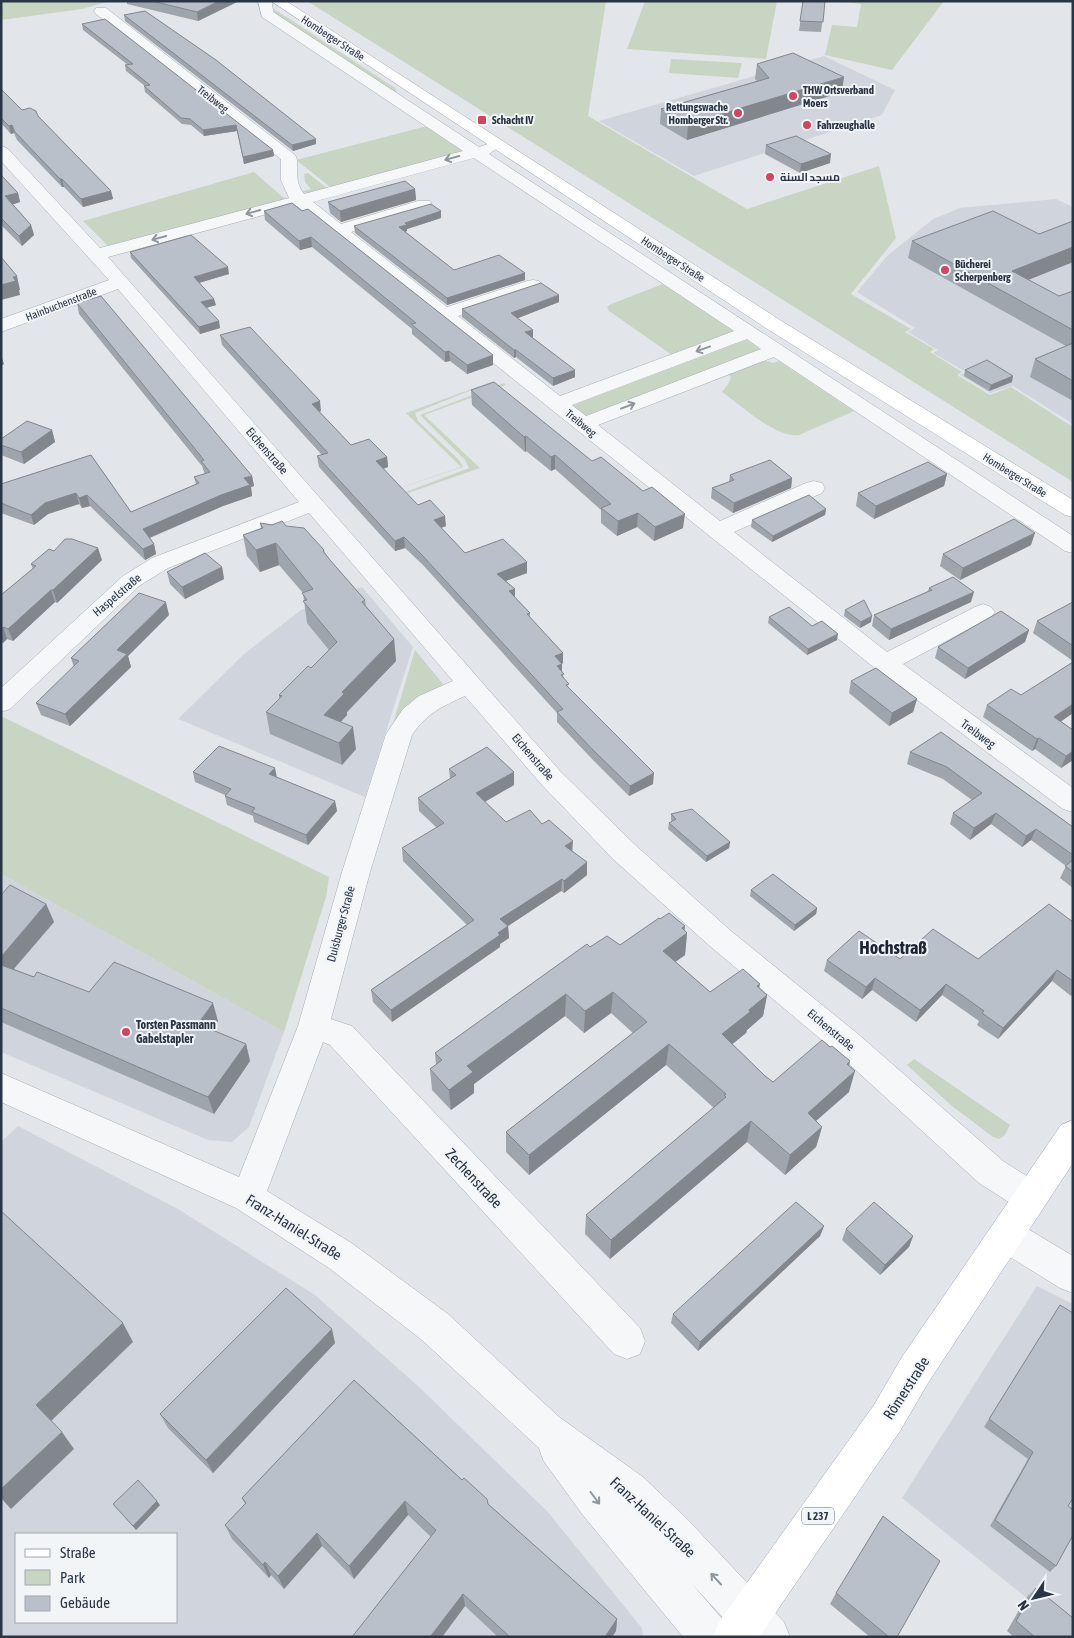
<svg xmlns="http://www.w3.org/2000/svg" width="1074" height="1638" font-family="'Asap Condensed',Cairo,sans-serif">
<style>
.built{fill:#d0d5dd;fill-rule:evenodd}
.green{fill:#c9d5c3}
.lines{fill:none;stroke-linecap:round;stroke-linejoin:round}
.minor-casing{stroke:#a7adb6;stroke-width:1}
.secondary-casing{stroke:#a7adb6;stroke-width:1}
.primary-casing{stroke:#a1abb8;stroke-width:1}
.minor{fill:#f5f7f9;fill-rule:evenodd}
.secondary{fill:#fff;fill-rule:evenodd}
.primary{fill:#fff;fill-rule:evenodd}
.wall{fill:#9fa5ad}
.shaded-wall{fill:#82868d}
.building{fill:#b9c0c9;stroke:#82868d}
.oneway{stroke:#8f969e}
.poi-dot{fill:#d4445f;stroke:#f2f5f8;stroke-width:2}
.labels{text-anchor:middle;dominant-baseline:central;stroke-width:4;stroke-linejoin:round;paint-order:stroke}
.far-street-label{font-size:11px;fill:#293444;stroke:#f2f5f8}
.far-poi-label{font-size:11px;font-weight:bold;fill:#293444;stroke:#f2f5f8;text-anchor:start}
.shield{fill:#f2f5f8;stroke:#656e7a;stroke-width:1}
.shield-label{font-size:11px;font-weight:bold;fill:#293444}
.street-label{font-size:12px;fill:#293444;stroke:#f2f5f8}
.poi-label{font-size:12px;font-weight:bold;fill:#293444;stroke:#f2f5f8;text-anchor:start}
.near-street-label{font-size:15px;fill:#293444;stroke:#f2f5f8}
.district-label{font-size:18px;font-weight:bold;fill:#1c2535;stroke:#f2f5f8}
</style>
<rect width="100%" height="100%" fill="#e2e6eb"/>
<g class="built">
<path d="M 824,56 L 895,90 L 882,115 L 694,176 L 599,121 Z"/>
<path d="M 1056,199 L 1073,207 L 1073,424 L 1013,386 L 990,393 L 960,375 L 966,372 L 933,353 L 938,350 L 908,332 L 915,328 L 857,292 L 887,256 L 933,219 L 960,208 Z"/>
<path d="M 362,587 L 413,647 L 365,797 L 178,719 L 244,654 L 301,610 Z"/>
<path d="M 1,874 L 284,1032 L 249,1127 L 232,1142 L 208,1140 L 1,1052 Z"/>
<path d="M 18,1126 L 178,1209 L 315,1295 L 417,1385 L 547,1511 L 642,1628 L 643,1637 L 1,1637 L 1,1142 ZM 16,1534 L 176,1534 L 176,1622 L 16,1622 Z"/>
<path d="M 1037,1286 L 1073,1304 L 1073,1635 L 902,1498 Z"/>
</g>
<g class="green">
<path d="M 110,1 L 82,9 L 1,20 L 1,2 Z"/>
<path d="M 307,1 L 606,1 L 588,116 L 747,209 L 879,166 L 896,238 L 851,294 L 911,329 L 905,332 L 934,349 L 930,352 L 962,372 L 957,375 L 990,395 L 1011,387 L 1073,427 L 1073,482 Z"/>
<path d="M 645,1 L 777,1 L 766,59 L 627,49 Z"/>
<path d="M 836,1 L 944,1 L 892,70 L 825,55 L 832,25 L 857,27 L 861,4 Z"/>
<path d="M 274,9 L 395,88 L 398,95 L 275,14 Z"/>
<path d="M 671,59 L 742,63 L 738,78 L 669,73 Z"/>
<path d="M 427,126 L 465,151 L 336,187 L 329,186 L 296,160 Z"/>
<path d="M 254,172 L 285,199 L 110,248 L 83,221 Z"/>
<path d="M 308,173 L 328,189 L 311,193 L 300,192 L 311,189 L 305,182 L 304,174 Z"/>
<path d="M 663,284 L 729,327 L 735,332 L 672,355 L 609,311 L 607,307 L 611,304 Z"/>
<path d="M 746,339 L 761,350 L 590,416 L 581,414 L 573,407 L 573,404 Z"/>
<path d="M 764,360 L 773,363 L 779,361 L 854,411 L 799,435 C 775,438 741,405 722,392 L 729,383 L 731,377 L 726,373 Z"/>
<path d="M 499,379 L 415,413 L 418,421 L 459,460 L 463,467 L 340,508 L 461,467 L 406,413 Z"/>
<path d="M 504,383 L 506,385 L 424,415 L 480,468 L 345,515 L 469,468 L 465,460 L 420,415 Z"/>
<path d="M 415,650 L 443,684 L 391,730 Z"/>
<path d="M 1,716 L 329,877 L 326,897 L 284,1032 L 1,874 Z"/>
<path d="M 914,1059 L 1010,1125 L 1005,1135 L 999,1139 L 993,1137 L 952,1106 L 907,1065 Z"/>
</g>
<g class="lines">
<g class="minor-casing">
<g id="minor">
<path d="M 258,1 L 272,1 L 273,12 L 479,147 L 488,144 L 494,146 L 496,149 L 489,154 L 1073,536 L 1073,553 L 1065,551 L 774,357 L 598,425 L 720,521 L 806,483 L 814,481 L 822,483 L 825,488 L 822,493 L 734,532 L 887,652 L 975,607 L 983,604 L 991,607 L 995,612 L 991,617 L 903,664 L 1073,788 L 1073,812 L 1063,809 L 876,669 L 297,206 L 108,257 L 560,771 L 633,843 L 731,931 L 858,1034 L 1003,1161 L 1042,1186 L 1047,1197 L 1042,1208 L 1030,1213 L 1018,1208 L 979,1183 L 836,1052 L 711,947 L 613,859 L 542,785 L 465,696 C 441,707 427,713 412,735 L 370,872 L 331,1019 L 352,1026 L 640,1328 L 645,1341 L 640,1354 L 627,1359 L 614,1354 L 330,1045 L 323,1042 L 267,1191 L 353,1244 L 448,1314 L 559,1417 L 643,1477 L 687,1519 L 784,1622 L 790,1637 L 741,1637 L 691,1583 L 725,1622 L 731,1637 L 683,1637 L 582,1514 L 543,1460 L 539,1448 L 422,1340 L 329,1268 L 236,1208 L 1,1102 L 1,1073 L 239,1177 L 298,1026 L 342,872 L 386,734 L 403,709 L 419,696 L 453,681 L 309,513 L 168,568 L 139,586 L 10,709 L 1,712 L 1,688 L 123,576 L 152,558 L 299,502 L 118,289 L 1,332 L 1,319 L 109,280 L 1,161 L 1,146 L 7,148 L 100,248 L 289,198 L 281,180 L 281,159 L 96,14 L 94,11 L 96,8 L 106,8 L 295,155 C 301,164 292,179 304,194 L 463,151 L 262,17 ZM 474,158 L 734,331 L 560,396 L 458,316 L 539,289 L 542,285 L 539,281 L 533,280 L 527,281 L 447,307 L 351,232 L 430,209 L 432,205 L 430,201 L 418,201 L 341,224 L 313,202 ZM 747,339 L 761,349 L 586,416 L 572,405 Z"/>
<path d="M 1006,1219 L 1018,1223 L 1073,1256 L 1073,1293 L 1060,1288 L 994,1247 L 989,1235 L 994,1223 Z"/>
</g>
</g>
<g class="secondary-casing">
<path id="secondary" d="M 271,1 L 286,1 L 783,322 L 1073,500 L 1073,517 L 1065,515 L 769,330 Z"/>
</g>
<g class="primary-casing">
<path id="primary" d="M 1073,1120 L 1073,1163 L 928,1383 L 900,1431 L 759,1637 L 713,1637 L 719,1622 L 874,1405 L 902,1357 L 1061,1125 Z"/>
</g>
<use href="#minor" class="minor"/>
<use href="#secondary" class="secondary"/>
<use href="#primary" class="primary"/>
</g>
<g class="wall">
<path d="M 127,1 L 239,1 L 198,21 L 127,4 Z"/>
<path d="M 803,1 L 825,1 L 821,32 L 799,31 Z"/>
<path d="M 124,15 L 316,139 L 316,144 L 293,151 L 125,21 Z"/>
<path d="M 82,24 L 273,150 L 274,156 L 244,164 L 237,131 L 204,136 L 191,125 L 182,124 L 145,92 L 144,86 L 145,86 L 126,71 L 125,65 L 128,65 L 83,30 Z"/>
<path d="M 757,64 L 842,92 L 687,140 L 660,124 L 661,109 L 757,81 L 755,79 Z"/>
<path d="M 1,89 L 22,110 L 38,116 L 111,191 L 113,199 L 83,207 L 64,187 L 62,187 L 17,140 L 14,133 L 11,134 L 1,123 Z"/>
<path d="M 766,145 L 830,163 L 800,173 L 765,154 Z"/>
<path d="M 1,175 L 18,193 L 20,202 L 13,204 L 31,225 L 34,235 L 22,246 L 1,225 Z"/>
<path d="M 415,189 L 416,200 L 341,222 L 330,213 L 328,202 Z"/>
<path d="M 292,203 L 493,365 L 467,374 L 450,361 L 445,362 L 412,334 L 412,329 L 312,247 L 300,250 L 265,220 L 264,211 Z"/>
<path d="M 441,218 L 407,229 L 407,231 L 405,232 L 454,270 L 525,273 L 525,280 L 447,305 L 355,233 L 354,226 Z"/>
<path d="M 1073,221 L 1073,262 L 1028,280 L 1059,296 L 1073,291 L 1073,401 L 1030,377 L 1035,359 L 1066,346 L 908,258 L 912,241 L 1039,234 Z"/>
<path d="M 130,252 L 229,274 L 199,283 L 216,305 L 206,308 L 220,328 L 200,334 L 131,258 Z"/>
<path d="M 559,302 L 517,318 L 533,337 L 532,337 L 575,377 L 553,386 L 516,357 L 514,358 L 462,317 L 462,309 Z"/>
<path d="M 77,303 L 252,476 L 254,486 L 251,487 L 252,496 L 223,506 L 150,538 L 154,544 L 156,554 L 145,560 L 90,506 L 82,508 L 79,504 L 48,514 L 34,525 L 1,513 L 1,484 L 91,455 L 131,512 L 196,484 L 194,477 L 205,474 L 204,472 L 202,466 L 79,314 Z"/>
<path d="M 220,335 L 321,411 L 319,412 L 351,445 L 387,457 L 388,467 L 383,469 L 418,505 L 446,526 L 441,528 L 465,553 L 527,562 L 527,573 L 506,581 L 515,589 L 515,598 L 530,613 L 530,618 L 563,653 L 563,663 L 562,664 L 562,671 L 564,679 L 569,688 L 653,784 L 629,796 L 593,760 L 557,722 L 557,713 L 423,565 L 405,548 L 395,551 L 319,467 L 317,456 L 322,455 L 222,345 Z"/>
<path d="M 965,370 L 1012,382 L 989,391 L 964,376 Z"/>
<path d="M 471,390 L 592,461 L 683,528 L 654,541 L 637,527 L 617,536 L 601,523 L 601,510 L 555,469 L 551,471 L 526,451 L 525,452 L 472,405 Z"/>
<path d="M 52,430 L 55,442 L 24,464 L 1,455 L 1,439 Z"/>
<path d="M 947,474 L 944,486 L 874,519 L 856,506 L 858,493 Z"/>
<path d="M 730,475 L 792,478 L 791,488 L 733,513 L 711,498 L 712,488 L 729,482 Z"/>
<path d="M 826,509 L 825,515 L 772,542 L 751,527 L 752,520 Z"/>
<path d="M 260,523 L 286,526 L 324,550 L 325,553 L 330,560 L 365,600 L 366,606 L 394,639 L 396,661 L 347,712 L 347,715 L 341,722 L 356,749 L 342,765 L 270,734 L 266,712 L 279,699 L 279,695 L 311,668 L 329,650 L 307,623 L 303,593 L 279,565 L 260,572 L 247,556 L 243,535 L 261,528 Z"/>
<path d="M 1031,545 L 960,580 L 940,566 L 943,554 Z"/>
<path d="M 54,551 L 102,560 L 57,603 L 55,602 L 13,641 L 7,639 L 3,643 L 1,642 L 1,595 L 33,569 L 31,564 Z"/>
<path d="M 222,567 L 224,579 L 185,599 L 170,584 L 167,572 Z"/>
<path d="M 929,588 L 971,602 L 889,640 L 872,626 L 874,615 L 928,591 Z"/>
<path d="M 1073,602 L 1073,661 L 1033,633 L 1037,621 Z"/>
<path d="M 845,610 L 871,622 L 860,628 L 844,616 Z"/>
<path d="M 169,615 L 128,656 L 131,667 L 70,726 L 41,715 L 36,703 L 74,667 L 71,658 Z"/>
<path d="M 769,617 L 812,626 L 837,640 L 807,655 L 768,623 Z"/>
<path d="M 1029,630 L 1025,642 L 965,679 L 935,658 L 938,647 Z"/>
<path d="M 1073,662 L 1073,713 L 1061,721 L 1073,730 L 1073,760 L 1061,768 L 1035,749 L 1032,751 L 983,717 L 987,705 L 1021,695 Z"/>
<path d="M 851,681 L 917,699 L 913,712 L 889,726 L 849,693 Z"/>
<path d="M 941,732 L 1073,827 L 1073,888 L 1060,878 L 1066,866 L 1031,840 L 1022,847 L 991,824 L 970,840 L 950,824 L 953,813 L 972,800 L 943,779 L 907,764 L 910,752 Z"/>
<path d="M 449,769 L 514,785 L 485,802 L 506,822 L 542,824 L 573,851 L 587,875 L 564,893 L 561,891 L 508,926 L 509,938 L 500,944 L 500,947 L 392,1022 L 373,1002 L 371,990 L 467,925 L 403,861 L 402,848 L 437,828 L 419,811 L 418,798 L 450,779 Z"/>
<path d="M 193,772 L 276,777 L 335,801 L 337,811 L 308,845 L 254,822 L 253,816 L 227,805 L 225,796 L 225,795 L 195,782 Z"/>
<path d="M 671,814 L 730,842 L 729,848 L 706,862 L 668,829 L 669,823 L 672,821 L 671,820 Z"/>
<path d="M 751,890 L 817,908 L 816,914 L 794,931 L 750,896 Z"/>
<path d="M 1,895 L 46,904 L 54,922 L 14,969 L 34,977 L 89,992 L 218,1021 L 212,1030 L 246,1044 L 250,1061 L 214,1114 L 1,1022 Z"/>
<path d="M 660,919 L 685,930 L 687,933 L 685,955 L 675,962 L 710,992 L 759,988 L 767,995 L 763,1016 L 747,1030 L 746,1033 L 732,1044 L 764,1075 L 773,1082 L 830,1047 L 850,1061 L 849,1066 L 849,1092 L 816,1121 L 822,1127 L 816,1147 L 785,1175 L 747,1142 L 610,1259 L 585,1234 L 586,1215 L 714,1108 L 666,1065 L 529,1175 L 506,1152 L 506,1132 L 633,1033 L 611,1013 L 584,1033 L 565,1016 L 474,1084 L 474,1093 L 451,1110 L 432,1090 L 430,1069 L 436,1065 L 435,1053 L 590,947 L 620,945 Z"/>
<path d="M 1073,922 L 1073,994 L 1071,996 L 1052,981 L 998,1039 L 977,1025 L 979,1021 L 942,995 L 916,1022 L 872,990 L 862,999 L 824,971 L 827,960 L 978,959 Z"/>
<path d="M 824,1226 L 820,1236 L 698,1351 L 671,1323 L 673,1314 Z"/>
<path d="M 846,1229 L 913,1236 L 909,1247 L 880,1275 L 842,1240 Z"/>
<path d="M 1060,1305 L 1068,1506 L 1056,1566 L 1050,1572 L 990,1526 L 1028,1459 L 984,1427 Z"/>
<path d="M 335,1343 L 213,1473 L 168,1428 L 160,1414 Z"/>
<path d="M 354,1380 L 488,1504 L 617,1619 L 616,1631 L 612,1637 L 498,1637 L 465,1606 L 442,1637 L 352,1637 L 431,1537 L 408,1515 L 354,1579 L 322,1546 L 284,1589 L 271,1575 L 269,1578 L 232,1539 L 225,1525 L 245,1504 L 242,1498 Z"/>
<path d="M 113,1504 L 160,1505 L 136,1530 Z"/>
<path d="M 1036,1588 L 1073,1637 L 1014,1637 L 1007,1631 L 1026,1598 Z"/>
<path d="M 836,1593 L 897,1637 L 870,1637 L 830,1604 Z"/>
</g>
<g class="shaded-wall">
<path d="M 219,1 L 239,1 L 198,21 L 197,12 Z"/>
<path d="M 844,77 L 842,92 L 687,140 L 688,124 Z"/>
<path d="M 12,125 L 14,133 L 11,134 L 9,126 Z"/>
<path d="M 236,125 L 237,131 L 204,136 L 203,130 Z"/>
<path d="M 316,139 L 316,144 L 293,151 L 292,145 Z"/>
<path d="M 273,150 L 274,156 L 244,164 L 243,157 Z"/>
<path d="M 831,154 L 830,163 L 800,173 L 801,164 Z"/>
<path d="M 60,179 L 62,179 L 64,187 L 62,187 Z"/>
<path d="M 415,189 L 416,200 L 341,222 L 340,211 Z"/>
<path d="M 111,191 L 113,199 L 83,207 L 81,199 Z"/>
<path d="M 18,193 L 20,202 L 8,206 L 5,196 Z"/>
<path d="M 441,211 L 441,218 L 407,229 L 407,231 L 400,234 L 399,227 L 405,223 Z"/>
<path d="M 31,225 L 34,235 L 22,246 L 19,236 Z"/>
<path d="M 311,237 L 312,247 L 300,250 L 299,241 Z"/>
<path d="M 1073,247 L 1073,262 L 1008,288 L 1012,271 Z"/>
<path d="M 228,267 L 229,274 L 195,284 L 194,277 Z"/>
<path d="M 525,273 L 525,280 L 447,305 L 447,298 Z"/>
<path d="M 17,276 L 20,290 L 19,290 L 20,295 L 1,300 L 1,285 L 13,277 Z"/>
<path d="M 559,295 L 559,302 L 511,321 L 511,313 Z"/>
<path d="M 214,299 L 216,305 L 202,309 L 201,302 Z"/>
<path d="M 219,321 L 220,328 L 200,334 L 199,327 Z"/>
<path d="M 533,330 L 533,337 L 526,340 L 525,332 Z"/>
<path d="M 514,350 L 516,350 L 516,357 L 514,358 Z"/>
<path d="M 449,351 L 450,361 L 445,362 L 445,352 Z"/>
<path d="M 1,355 L 4,364 L 1,366 Z"/>
<path d="M 493,355 L 493,365 L 467,374 L 467,365 Z"/>
<path d="M 575,370 L 575,377 L 553,386 L 553,378 Z"/>
<path d="M 1013,376 L 1012,382 L 989,391 L 991,385 Z"/>
<path d="M 320,401 L 321,411 L 313,414 L 312,404 Z"/>
<path d="M 52,430 L 55,442 L 24,464 L 21,452 Z"/>
<path d="M 526,436 L 526,451 L 525,452 L 524,437 Z"/>
<path d="M 555,455 L 555,469 L 551,471 L 551,457 Z"/>
<path d="M 387,457 L 388,467 L 377,471 L 376,461 Z"/>
<path d="M 947,474 L 944,486 L 874,519 L 876,506 Z"/>
<path d="M 252,476 L 254,486 L 251,487 L 252,496 L 223,506 L 146,539 L 143,529 L 244,478 Z"/>
<path d="M 792,478 L 791,488 L 733,513 L 734,503 Z"/>
<path d="M 76,493 L 79,504 L 48,514 L 34,525 L 31,515 L 45,503 Z"/>
<path d="M 87,495 L 90,506 L 82,508 L 79,498 Z"/>
<path d="M 826,509 L 825,515 L 772,542 L 773,536 Z"/>
<path d="M 638,513 L 637,527 L 617,536 L 618,521 Z"/>
<path d="M 685,514 L 683,528 L 654,541 L 655,527 Z"/>
<path d="M 445,516 L 446,526 L 435,530 L 434,520 Z"/>
<path d="M 1035,533 L 1031,545 L 960,580 L 963,568 Z"/>
<path d="M 404,537 L 405,548 L 395,551 L 395,541 Z"/>
<path d="M 276,543 L 279,565 L 260,572 L 256,550 Z"/>
<path d="M 154,544 L 156,554 L 145,560 L 143,549 Z"/>
<path d="M 98,548 L 102,560 L 57,603 L 53,590 Z"/>
<path d="M 527,562 L 527,573 L 497,584 L 497,574 Z"/>
<path d="M 222,567 L 224,579 L 185,599 L 182,587 Z"/>
<path d="M 515,589 L 515,599 L 509,591 Z"/>
<path d="M 51,590 L 55,602 L 13,641 L 8,629 Z"/>
<path d="M 974,592 L 971,602 L 889,640 L 891,629 Z"/>
<path d="M 166,602 L 169,615 L 128,656 L 131,667 L 70,726 L 65,714 L 117,650 Z"/>
<path d="M 872,616 L 871,622 L 860,628 L 861,622 Z"/>
<path d="M 3,627 L 7,639 L 3,643 L 1,637 L 1,628 Z"/>
<path d="M 1029,630 L 1025,642 L 965,679 L 968,668 Z"/>
<path d="M 838,634 L 837,640 L 807,655 L 808,649 Z"/>
<path d="M 394,639 L 396,661 L 347,712 L 347,715 L 327,736 L 324,715 L 342,692 Z"/>
<path d="M 563,653 L 563,663 L 555,666 L 555,656 Z"/>
<path d="M 562,664 L 562,674 L 557,666 Z"/>
<path d="M 917,699 L 913,712 L 889,726 L 892,713 Z"/>
<path d="M 1073,704 L 1073,713 L 1050,729 L 1054,717 Z"/>
<path d="M 353,727 L 356,749 L 342,765 L 339,743 Z"/>
<path d="M 1039,738 L 1035,749 L 1032,751 L 1037,739 Z"/>
<path d="M 1073,751 L 1073,760 L 1061,768 L 1066,756 Z"/>
<path d="M 275,768 L 277,778 L 269,774 Z"/>
<path d="M 514,772 L 514,785 L 477,806 L 476,793 Z"/>
<path d="M 654,773 L 653,784 L 629,796 L 630,786 Z"/>
<path d="M 335,801 L 337,811 L 308,845 L 306,835 Z"/>
<path d="M 996,813 L 991,824 L 970,840 L 974,828 Z"/>
<path d="M 1036,829 L 1031,840 L 1022,847 L 1026,836 Z"/>
<path d="M 573,841 L 572,854 L 565,846 Z"/>
<path d="M 730,842 L 729,848 L 706,862 L 707,856 Z"/>
<path d="M 587,862 L 587,875 L 564,893 L 564,881 Z"/>
<path d="M 562,879 L 561,891 L 508,926 L 509,938 L 500,944 L 500,947 L 392,1022 L 391,1010 L 500,919 Z"/>
<path d="M 46,904 L 54,922 L 4,980 L 1,974 L 1,957 Z"/>
<path d="M 817,908 L 816,914 L 794,931 L 795,925 Z"/>
<path d="M 685,926 L 684,935 L 687,933 L 685,955 L 660,973 L 663,951 L 682,928 Z"/>
<path d="M 1057,970 L 1052,981 L 998,1039 L 1003,1028 Z"/>
<path d="M 875,978 L 872,990 L 862,999 L 866,987 Z"/>
<path d="M 760,984 L 756,1004 L 767,995 L 763,1016 L 747,1030 L 746,1033 L 718,1056 L 722,1034 L 757,986 Z"/>
<path d="M 946,984 L 942,995 L 916,1022 L 920,1010 Z"/>
<path d="M 613,992 L 611,1013 L 584,1033 L 585,1011 Z"/>
<path d="M 566,994 L 565,1016 L 474,1084 L 474,1093 L 451,1110 L 449,1090 L 467,1066 Z"/>
<path d="M 213,1003 L 218,1021 L 203,1041 L 198,1024 Z"/>
<path d="M 246,1044 L 250,1061 L 214,1114 L 208,1097 Z"/>
<path d="M 669,1044 L 666,1065 L 529,1175 L 529,1155 Z"/>
<path d="M 850,1061 L 844,1081 L 855,1071 L 849,1092 L 802,1133 L 808,1113 L 847,1064 Z"/>
<path d="M 751,1121 L 747,1142 L 610,1259 L 611,1240 Z"/>
<path d="M 822,1127 L 816,1147 L 785,1175 L 790,1155 Z"/>
<path d="M 824,1226 L 820,1236 L 698,1351 L 700,1342 Z"/>
<path d="M 913,1236 L 909,1247 L 880,1275 L 885,1265 Z"/>
<path d="M 123,1323 L 133,1342 L 49,1423 L 36,1405 Z"/>
<path d="M 332,1329 L 335,1343 L 213,1473 L 206,1460 Z"/>
<path d="M 62,1432 L 74,1449 L 11,1509 L 1,1498 L 1,1489 Z"/>
<path d="M 157,1501 L 160,1505 L 136,1530 L 133,1526 Z"/>
<path d="M 405,1501 L 408,1515 L 354,1579 L 349,1566 Z"/>
<path d="M 317,1533 L 322,1546 L 284,1589 L 278,1576 Z"/>
<path d="M 265,1562 L 271,1575 L 269,1578 L 263,1565 Z"/>
<path d="M 463,1594 L 465,1606 L 442,1637 L 430,1637 Z"/>
<path d="M 617,1619 L 616,1631 L 612,1637 L 605,1637 Z"/>
</g>
<g class="building">
<path d="M 152,1 L 219,1 L 197,12 Z"/>
<path d="M 803,1 L 825,1 L 823,22 L 800,21 Z"/>
<path d="M 145,11 L 216,60 L 316,139 L 292,145 L 124,15 Z"/>
<path d="M 105,19 L 273,150 L 243,157 L 236,125 L 203,130 L 190,119 L 181,118 L 144,86 L 150,85 L 125,65 L 133,64 L 82,24 Z"/>
<path d="M 793,53 L 844,77 L 688,124 L 661,109 L 769,78 L 757,64 Z"/>
<path d="M 1,89 L 22,110 L 30,108 L 36,111 L 38,116 L 111,191 L 81,199 L 62,179 L 60,179 L 15,132 L 12,125 L 9,126 L 1,118 Z"/>
<path d="M 796,136 L 831,154 L 801,164 L 766,145 Z"/>
<path d="M 1,175 L 18,193 L 5,196 L 31,225 L 19,236 L 1,218 Z"/>
<path d="M 405,181 L 415,189 L 340,211 L 328,202 Z"/>
<path d="M 292,203 L 302,211 L 308,209 L 493,355 L 467,365 L 449,351 L 445,352 L 411,324 L 416,323 L 311,237 L 299,241 L 264,211 Z"/>
<path d="M 431,204 L 441,211 L 405,223 L 407,225 L 399,227 L 454,270 L 499,255 L 525,273 L 447,298 L 354,226 Z"/>
<path d="M 993,211 L 1039,234 L 1073,221 L 1073,247 L 1012,271 L 1059,296 L 1073,291 L 1073,330 L 912,241 Z"/>
<path d="M 191,235 L 228,267 L 194,277 L 214,299 L 201,302 L 219,321 L 199,327 L 130,252 Z"/>
<path d="M 1,257 L 17,276 L 13,277 L 16,281 L 1,285 Z"/>
<path d="M 541,283 L 559,295 L 511,313 L 533,330 L 525,332 L 575,370 L 553,378 L 516,350 L 514,350 L 462,309 Z"/>
<path d="M 101,296 L 252,476 L 244,478 L 250,485 L 221,495 L 143,529 L 154,544 L 143,549 L 87,495 L 79,498 L 76,493 L 45,503 L 31,515 L 1,503 L 1,484 L 91,455 L 131,512 L 199,483 L 194,477 L 210,472 L 201,461 L 204,460 L 77,303 Z"/>
<path d="M 250,327 L 320,401 L 312,404 L 351,445 L 369,439 L 387,457 L 376,461 L 418,505 L 430,500 L 445,516 L 434,520 L 465,553 L 503,539 L 527,562 L 497,574 L 515,589 L 509,591 L 530,613 L 527,614 L 563,653 L 555,656 L 562,664 L 557,666 L 564,674 L 561,675 L 569,684 L 566,685 L 654,773 L 630,786 L 593,750 L 557,712 L 563,709 L 422,555 L 404,537 L 395,541 L 317,456 L 328,453 L 220,335 Z"/>
<path d="M 1073,343 L 1073,381 L 1035,359 Z"/>
<path d="M 987,360 L 1013,376 L 991,385 L 965,370 Z"/>
<path d="M 494,382 L 592,461 L 601,457 L 643,491 L 652,487 L 685,514 L 655,527 L 638,513 L 618,521 L 601,508 L 611,504 L 555,455 L 551,457 L 526,436 L 524,437 L 471,390 Z"/>
<path d="M 27,421 L 52,430 L 21,452 L 1,445 L 1,439 Z"/>
<path d="M 770,460 L 792,478 L 734,503 L 712,488 L 734,480 L 730,475 Z"/>
<path d="M 928,462 L 947,474 L 876,506 L 858,493 Z"/>
<path d="M 809,495 L 826,509 L 773,536 L 752,520 Z"/>
<path d="M 1014,519 L 1035,533 L 963,568 L 943,554 Z"/>
<path d="M 282,521 L 286,526 L 304,528 L 324,550 L 323,551 L 330,560 L 365,600 L 362,602 L 394,639 L 342,692 L 344,694 L 324,715 L 353,727 L 339,743 L 266,712 L 282,696 L 279,695 L 308,666 L 311,668 L 337,642 L 303,601 L 307,600 L 302,593 L 313,589 L 276,543 L 256,550 L 243,535 L 263,528 L 260,523 L 272,525 Z"/>
<path d="M 65,539 L 72,539 L 98,548 L 53,590 L 51,590 L 8,629 L 3,627 L 1,628 L 1,595 L 36,566 L 31,564 L 49,549 L 54,551 Z"/>
<path d="M 205,553 L 222,567 L 182,587 L 167,572 Z"/>
<path d="M 953,577 L 974,592 L 891,629 L 874,615 L 932,590 L 929,588 Z"/>
<path d="M 139,593 L 166,602 L 117,650 L 127,654 L 65,714 L 36,703 L 79,661 L 71,658 Z"/>
<path d="M 864,600 L 872,616 L 861,622 L 845,610 Z"/>
<path d="M 1073,602 L 1073,646 L 1037,621 Z"/>
<path d="M 789,607 L 812,626 L 822,621 L 838,634 L 808,649 L 769,617 Z"/>
<path d="M 1001,611 L 1029,630 L 968,668 L 938,647 Z"/>
<path d="M 1073,662 L 1073,704 L 1054,717 L 1073,730 L 1073,751 L 1066,756 L 1039,738 L 1037,739 L 987,705 L 1011,689 L 1021,695 Z"/>
<path d="M 876,668 L 917,699 L 892,713 L 851,681 Z"/>
<path d="M 941,732 L 1073,827 L 1073,855 L 1036,829 L 1026,836 L 996,813 L 974,828 L 953,813 L 982,793 L 947,767 L 910,752 Z"/>
<path d="M 219,746 L 275,768 L 269,774 L 335,801 L 306,835 L 252,812 L 255,808 L 225,796 L 231,789 L 193,772 Z"/>
<path d="M 487,747 L 514,772 L 476,793 L 506,822 L 530,810 L 542,824 L 549,820 L 573,841 L 565,846 L 587,862 L 564,881 L 562,879 L 500,919 L 508,926 L 498,933 L 500,935 L 391,1010 L 371,990 L 474,920 L 402,848 L 444,823 L 418,798 L 456,775 L 449,769 Z"/>
<path d="M 692,809 L 730,842 L 707,856 L 669,823 L 676,819 L 671,814 Z"/>
<path d="M 1073,860 L 1073,872 L 1065,866 Z"/>
<path d="M 773,874 L 817,908 L 795,925 L 751,890 Z"/>
<path d="M 10,885 L 46,904 L 1,957 L 1,895 Z"/>
<path d="M 1049,904 L 1073,922 L 1073,981 L 1057,970 L 1003,1028 L 982,1013 L 984,1011 L 946,984 L 920,1010 L 875,978 L 866,987 L 827,960 L 859,931 L 900,959 L 933,929 L 978,959 Z"/>
<path d="M 669,913 L 685,926 L 682,928 L 687,933 L 663,951 L 710,992 L 743,969 L 760,984 L 757,986 L 767,995 L 749,1010 L 750,1012 L 722,1034 L 764,1075 L 773,1082 L 822,1040 L 830,1047 L 832,1046 L 850,1061 L 847,1064 L 855,1071 L 808,1113 L 822,1127 L 790,1155 L 751,1121 L 611,1240 L 586,1215 L 726,1097 L 724,1095 L 726,1094 L 669,1044 L 529,1155 L 506,1132 L 647,1022 L 613,992 L 585,1011 L 566,994 L 467,1066 L 473,1072 L 449,1090 L 430,1069 L 442,1060 L 435,1053 L 587,944 L 590,947 L 607,936 L 620,945 L 659,918 L 660,919 Z"/>
<path d="M 114,962 L 213,1003 L 198,1024 L 246,1044 L 208,1097 L 1,1008 L 1,965 L 34,977 L 37,972 L 89,992 Z"/>
<path d="M 796,1202 L 824,1226 L 700,1342 L 673,1314 Z"/>
<path d="M 874,1202 L 913,1236 L 885,1265 L 846,1229 Z"/>
<path d="M 1,1211 L 123,1323 L 36,1405 L 62,1432 L 1,1489 Z"/>
<path d="M 286,1288 L 332,1329 L 206,1460 L 160,1414 Z"/>
<path d="M 1060,1305 L 1073,1313 L 1073,1498 L 1068,1506 L 1073,1510 L 1073,1535 L 1056,1566 L 995,1520 L 1033,1452 L 989,1419 Z"/>
<path d="M 354,1380 L 462,1480 L 464,1478 L 487,1499 L 488,1504 L 617,1619 L 605,1637 L 510,1637 L 463,1594 L 430,1637 L 352,1637 L 436,1530 L 405,1501 L 349,1566 L 317,1533 L 278,1576 L 265,1562 L 263,1565 L 225,1525 L 246,1503 L 242,1498 Z"/>
<path d="M 138,1480 L 157,1501 L 133,1526 L 113,1504 Z"/>
<path d="M 883,1516 L 940,1561 L 897,1637 L 889,1637 L 836,1593 Z"/>
<path d="M 1036,1588 L 1073,1618 L 1073,1637 L 1035,1637 L 1016,1621 Z"/>
</g>
<defs><path id="oneway-shaft" d="M-6 0H5M1.5-3L5.5 0L1.5 3" fill="none" stroke-width="1.6" stroke-linecap="round" stroke-linejoin="round" transform="scale(1.25)"/></defs>
<g class="oneway">
<use href="#oneway-shaft" transform="translate(452 158) rotate(165)"/>
<use href="#oneway-shaft" transform="translate(253 212) rotate(165)"/>
<use href="#oneway-shaft" transform="translate(159 238) rotate(165)"/>
<use href="#oneway-shaft" transform="translate(703 349) rotate(160)"/>
<use href="#oneway-shaft" transform="translate(628 406) rotate(-21)"/>
<use href="#oneway-shaft" transform="translate(595 1498) rotate(53)"/>
<use href="#oneway-shaft" transform="translate(716 1579) rotate(-133)"/>
</g>
<g class="poi-dot">
<circle cx="793" cy="96" r="5"/>
<circle cx="738" cy="113" r="5"/>
<rect x="477" y="115" width="10" height="10" rx="2.5"/>
<circle cx="807" cy="125" r="5"/>
<circle cx="770" cy="177" r="5"/>
<circle cx="945" cy="270" r="5"/>
<circle cx="126" cy="1032" r="5"/>
</g>
<g class="labels">
<g class="far-street-label">
<text transform="translate(333 38) rotate(33)">Homberger Straße</text>
<text transform="translate(213 99) rotate(38)">Treibweg</text>
<text transform="translate(673 259) rotate(33)">Homberger Straße</text>
<text transform="translate(61 304) rotate(-21)">Hainbuchenstraße</text>
<text transform="translate(581 423) rotate(39)">Treibweg</text>
<text transform="translate(1015 475) rotate(32)">Homberger Straße</text>
</g>
<g class="far-poi-label">
<text x="803" y="90">THW Ortsverband<tspan x="803" dy="13">Moers</tspan></text>
<text x="728" y="107" text-anchor="end">Rettungswache<tspan x="728" dy="13">Homberger Str.</tspan></text>
<text x="492" y="120">Schacht IV</text>
<text x="817" y="125">Fahrzeughalle</text>
<text x="780" y="177">مسجد السنة</text>
<text x="955" y="264">Bücherei<tspan x="955" dy="13">Scherpenberg</tspan></text>
</g>
<rect class="shield" x="802" y="1507.5" width="32" height="17" rx="4"/>
<g class="shield-label">
<text x="818" y="1516">L 237</text>
</g>
<g class="street-label">
<text transform="translate(267 451) rotate(49)">Eichenstraße</text>
<text transform="translate(117 595) rotate(-40)">Haspelstraße</text>
<text transform="translate(978 734) rotate(36)">Treibweg</text>
<text transform="translate(533 757) rotate(49)">Eichenstraße</text>
<text transform="translate(341 924) rotate(-75)">Duisburger Straße</text>
<text transform="translate(831 1030) rotate(40)">Eichenstraße</text>
</g>
<g class="poi-label">
<text x="136" y="1025">Torsten Passmann<tspan x="136" dy="14">Gabelstapler</tspan></text>
</g>
<g class="near-street-label">
<text transform="translate(474 1178) rotate(47)">Zechenstraße</text>
<text transform="translate(294 1227) rotate(32)">Franz-Haniel-Straße</text>
<text transform="translate(906 1388) rotate(-57)">Römerstraße</text>
<text transform="translate(653 1517) rotate(43)">Franz-Haniel-Straße</text>
</g>
<g class="district-label">
<text x="893" y="947">Hochstraß</text>
</g>
</g>
<rect width="1074" height="1638" fill="none" stroke="#293444" stroke-width="5"/>
<rect x="15" y="1533" width="162" height="90" fill="#f2f5f8" stroke="#a2a8b0"/>
<rect x="25" y="1549" width="25" height="8" fill="#ffffff" stroke="#a2a8b0"/>
<text x="60" y="1558" font-size="15" fill="#293444">Straße</text>
<rect x="25" y="1570" width="25" height="15" fill="#c9d5c3" stroke="#a2a8b0"/>
<text x="60" y="1583" font-size="15" fill="#293444">Park</text>
<rect x="25" y="1596" width="25" height="15" fill="#b9c0c9" stroke="#a2a8b0"/>
<text x="60" y="1608" font-size="15" fill="#293444">Gebäude</text>
<g transform="translate(1034 1598) rotate(235)" stroke="#f2f5f8" stroke-width="4" paint-order="stroke">
<path d="M0-4L9 19L0 12L-9 19Z" fill="#293444"/>
<text y="-8" font-size="14" font-weight="bold" text-anchor="middle" fill="#293444">N</text>
</g>
</svg>
